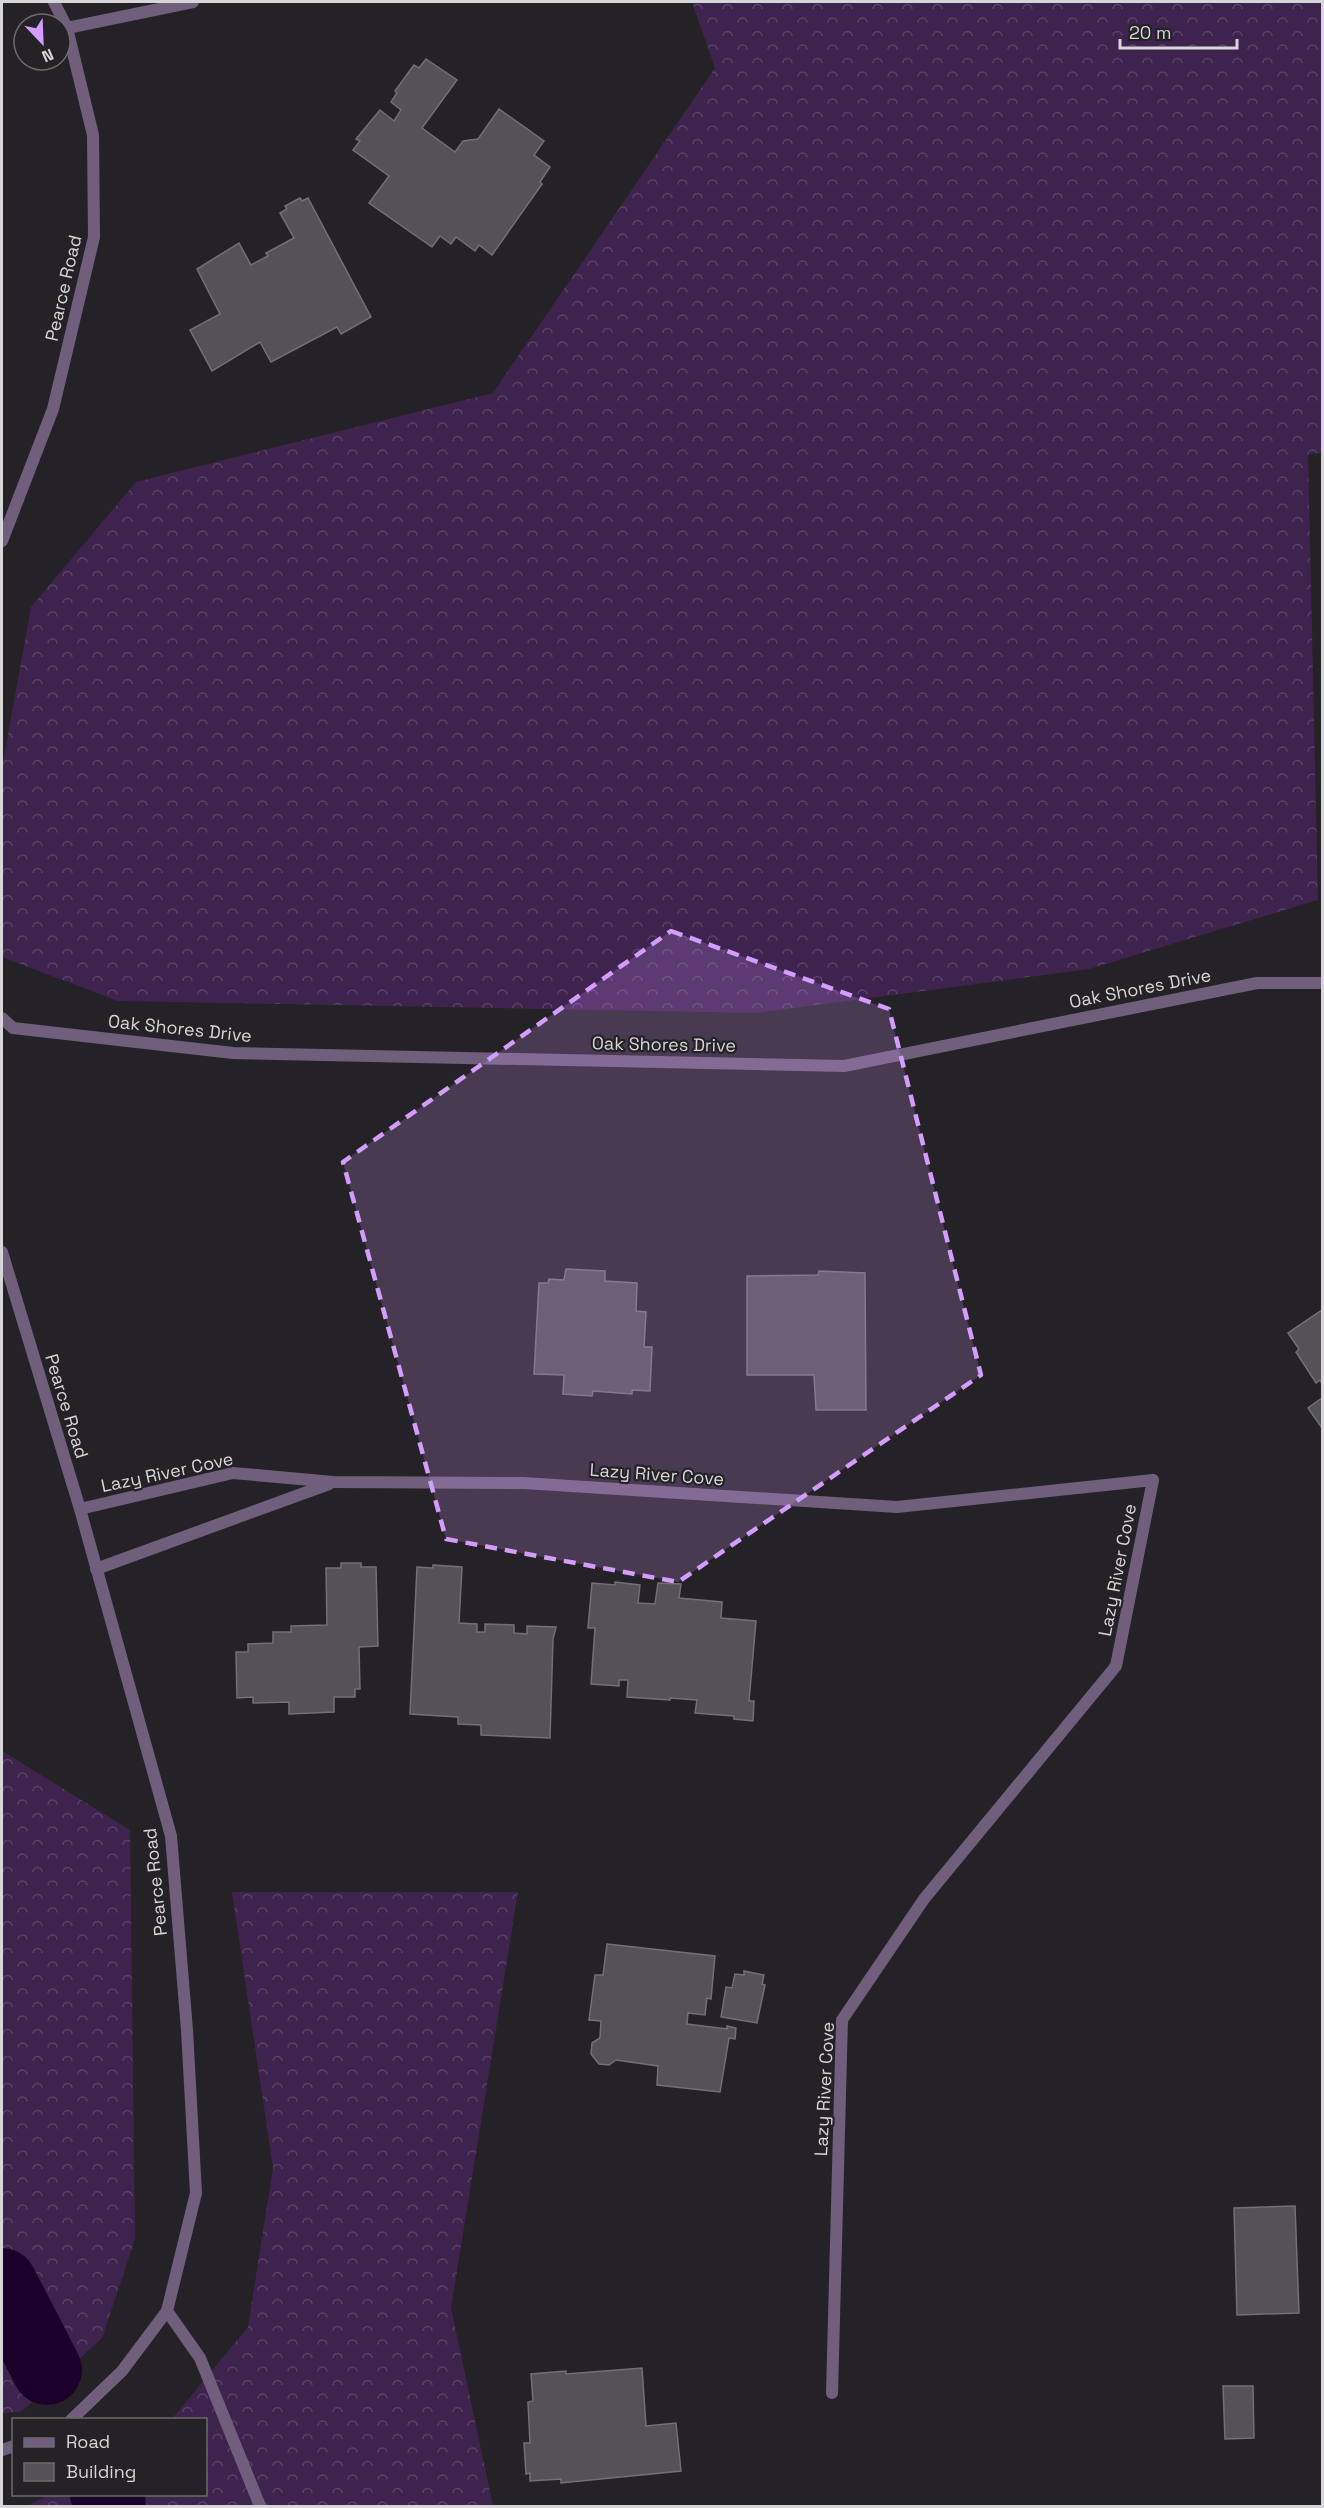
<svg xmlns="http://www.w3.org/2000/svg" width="1324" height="2508" font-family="'Space Grotesk',sans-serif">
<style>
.forest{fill:url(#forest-crowns)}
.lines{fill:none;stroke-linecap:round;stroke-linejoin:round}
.river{stroke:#1c002c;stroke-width:70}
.building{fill:#545256;stroke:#737075;stroke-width:1.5}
.lane{stroke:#705f7c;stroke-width:12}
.street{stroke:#705f7c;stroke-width:12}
.marked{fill:#d49cfb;fill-opacity:0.2;stroke:#d49cfb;stroke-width:4.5;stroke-dasharray:12 8;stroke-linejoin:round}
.labels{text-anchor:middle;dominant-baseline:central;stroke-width:4.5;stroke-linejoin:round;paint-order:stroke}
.street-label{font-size:18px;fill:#d6d5d7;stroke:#252227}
</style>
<defs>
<pattern id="forest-crowns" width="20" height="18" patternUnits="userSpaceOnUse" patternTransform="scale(1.5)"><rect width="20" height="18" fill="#3e234f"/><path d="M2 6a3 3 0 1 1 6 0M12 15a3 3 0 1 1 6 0" fill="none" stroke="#594268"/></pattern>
</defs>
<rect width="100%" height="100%" fill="#252227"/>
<g class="forest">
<path d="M 692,2 L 1322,2 L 1322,453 L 1308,454 L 1318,900 L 1089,969 L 756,1013 L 118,1001 L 2,957 L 2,768 L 31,607 L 136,482 L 493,393 L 715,68 Z"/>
<path d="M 2,1751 L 130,1830 L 135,2239 L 102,2338 L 21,2412 L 2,2413 Z"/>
<path d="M 232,1892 L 518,1892 L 451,2308 L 493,2506 L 27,2506 L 48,2495 L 206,2494 L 206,2420 L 172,2419 L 248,2327 L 273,2168 Z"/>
</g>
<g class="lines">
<g class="river">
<path d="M 2,2283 L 47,2370"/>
<path d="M 105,2494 L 111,2506"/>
</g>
</g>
<g class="building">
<path d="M 426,59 L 457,80 L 422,128 L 455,152 L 463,141 L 478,139 L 499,109 L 544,141 L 534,155 L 550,167 L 540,182 L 542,184 L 492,255 L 479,245 L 475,251 L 456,237 L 451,244 L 440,236 L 432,247 L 369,203 L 389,176 L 353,150 L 360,141 L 356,139 L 380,110 L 394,121 L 401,110 L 391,102 L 397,93 L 395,91 L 414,65 L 419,68 Z"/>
<path d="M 300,198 L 302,201 L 308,198 L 371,317 L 341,334 L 337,327 L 271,362 L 260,342 L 212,371 L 190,330 L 220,314 L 197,269 L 239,243 L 251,265 L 268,256 L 266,253 L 294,238 L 280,213 L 287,209 L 285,206 Z"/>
<path d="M 566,1269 L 605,1271 L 605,1281 L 637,1283 L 636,1311 L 646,1312 L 644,1347 L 652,1347 L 650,1391 L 632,1390 L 632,1394 L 593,1391 L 592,1396 L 563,1394 L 564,1375 L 534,1374 L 539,1283 L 548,1283 L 549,1279 L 564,1280 Z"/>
<path d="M 819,1271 L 865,1273 L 866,1410 L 816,1410 L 814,1375 L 747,1375 L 747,1276 L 818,1275 Z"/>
<path d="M 1322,1310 L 1322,1384 L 1320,1380 L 1316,1383 L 1296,1352 L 1299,1349 L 1288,1333 Z"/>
<path d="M 1322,1398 L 1322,1428 L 1308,1408 Z"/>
<path d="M 341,1563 L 361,1563 L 361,1567 L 376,1567 L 378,1646 L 359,1647 L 360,1689 L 355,1689 L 355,1697 L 334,1697 L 334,1712 L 289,1714 L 289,1702 L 253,1703 L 253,1697 L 237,1698 L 236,1652 L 248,1652 L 248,1644 L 273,1643 L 273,1632 L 291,1632 L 291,1626 L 327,1625 L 326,1568 L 341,1568 Z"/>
<path d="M 433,1565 L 462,1567 L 459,1623 L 477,1624 L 477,1632 L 485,1632 L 485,1624 L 514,1625 L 514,1633 L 527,1634 L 527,1626 L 556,1627 L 553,1639 L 550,1738 L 481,1735 L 481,1725 L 458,1724 L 458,1717 L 410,1714 L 417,1567 L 433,1568 Z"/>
<path d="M 615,1582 L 640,1585 L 638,1603 L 655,1604 L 658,1583 L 681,1584 L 679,1598 L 722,1602 L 721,1618 L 756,1621 L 749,1701 L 754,1701 L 753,1721 L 734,1719 L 734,1716 L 695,1713 L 697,1700 L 670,1698 L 670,1700 L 627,1697 L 628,1680 L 619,1680 L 619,1686 L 591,1684 L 595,1628 L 588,1628 L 592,1583 L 615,1585 Z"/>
<path d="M 607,1944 L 715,1956 L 711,1999 L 707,1998 L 705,2015 L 688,2013 L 687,2024 L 727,2029 L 727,2026 L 736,2028 L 735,2039 L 729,2038 L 720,2092 L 657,2085 L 658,2066 L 616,2060 L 609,2065 L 599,2064 L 591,2054 L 592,2043 L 600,2038 L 601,2021 L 589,2020 L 595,1975 L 603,1975 Z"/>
<path d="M 744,1971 L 764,1975 L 762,1984 L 765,1985 L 757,2023 L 721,2017 L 726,1987 L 732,1988 L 735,1974 L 744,1975 Z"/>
<path d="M 1295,2206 L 1299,2313 L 1237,2315 L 1234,2208 Z"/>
<path d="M 642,2368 L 646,2426 L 676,2423 L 681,2471 L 561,2483 L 561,2479 L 530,2481 L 530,2473 L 526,2474 L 524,2443 L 530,2443 L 528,2402 L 533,2401 L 531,2374 L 566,2371 L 566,2374 Z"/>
<path d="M 1223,2386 L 1253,2386 L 1254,2438 L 1225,2439 Z"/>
</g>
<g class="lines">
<path class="lane" d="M 167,2311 L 200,2358 L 260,2506"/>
<g class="street">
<path d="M 67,28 L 193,2"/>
<path d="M 2,541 L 53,409 L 94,237 L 93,135 L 67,28 L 54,2"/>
<path d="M 2,1018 L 13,1028 L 233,1053 L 844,1066 L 1257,983 L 1322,983"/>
<path d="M 2,1252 L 80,1509 L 171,1836 L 187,2030 L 196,2193 L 167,2311 L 122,2371 L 71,2420"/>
<path d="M 80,1509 L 233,1473 L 333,1482 L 524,1483 L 897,1507 L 1153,1480 L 1116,1666 L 924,1899 L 842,2020 L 832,2393"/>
<path d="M 96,1569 L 329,1484"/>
<path d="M 2,2450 L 14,2446"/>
</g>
</g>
<path class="marked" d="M 671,931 L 889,1009 L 981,1375 L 678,1582 L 446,1539 L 343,1162 Z"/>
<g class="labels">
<g class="street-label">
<text transform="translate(63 288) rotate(-77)">Pearce Road</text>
<text transform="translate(1140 988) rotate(-11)">Oak Shores Drive</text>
<text transform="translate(180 1028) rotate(6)">Oak Shores Drive</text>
<text transform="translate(664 1044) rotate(1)">Oak Shores Drive</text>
<text transform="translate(67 1406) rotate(73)">Pearce Road</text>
<text transform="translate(167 1472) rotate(-12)">Lazy River Cove</text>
<text transform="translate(657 1474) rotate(4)">Lazy River Cove</text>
<text transform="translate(1117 1570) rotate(-79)">Lazy River Cove</text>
<text transform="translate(155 1882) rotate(-96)">Pearce Road</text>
<text transform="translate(824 2089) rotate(-87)">Lazy River Cove</text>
</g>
</g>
<rect width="1324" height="2508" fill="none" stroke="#d6d5d7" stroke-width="6"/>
<rect x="12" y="2418" width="195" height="78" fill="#252227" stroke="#6c6a6d" stroke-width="1.5"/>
<rect x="24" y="2438" width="30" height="9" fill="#705f7c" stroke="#6c6a6d" stroke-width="1.5"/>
<text x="66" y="2448" font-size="18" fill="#d6d5d7">Road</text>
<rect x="24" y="2463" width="30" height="18" fill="#545256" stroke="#6c6a6d" stroke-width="1.5"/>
<text x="66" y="2478" font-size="18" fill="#d6d5d7">Building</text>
<g transform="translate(42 42) rotate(157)"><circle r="28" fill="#252227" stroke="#6c6a6d" stroke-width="1.5"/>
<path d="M0-4.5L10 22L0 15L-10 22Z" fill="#d49cfb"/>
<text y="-9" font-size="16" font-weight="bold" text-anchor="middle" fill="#d6d5d7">N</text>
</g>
<path d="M1120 39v9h117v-9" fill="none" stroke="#d6d5d7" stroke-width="3"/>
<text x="1129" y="39" font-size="18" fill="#d6d5d7" stroke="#252227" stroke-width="4.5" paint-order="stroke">20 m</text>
</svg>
